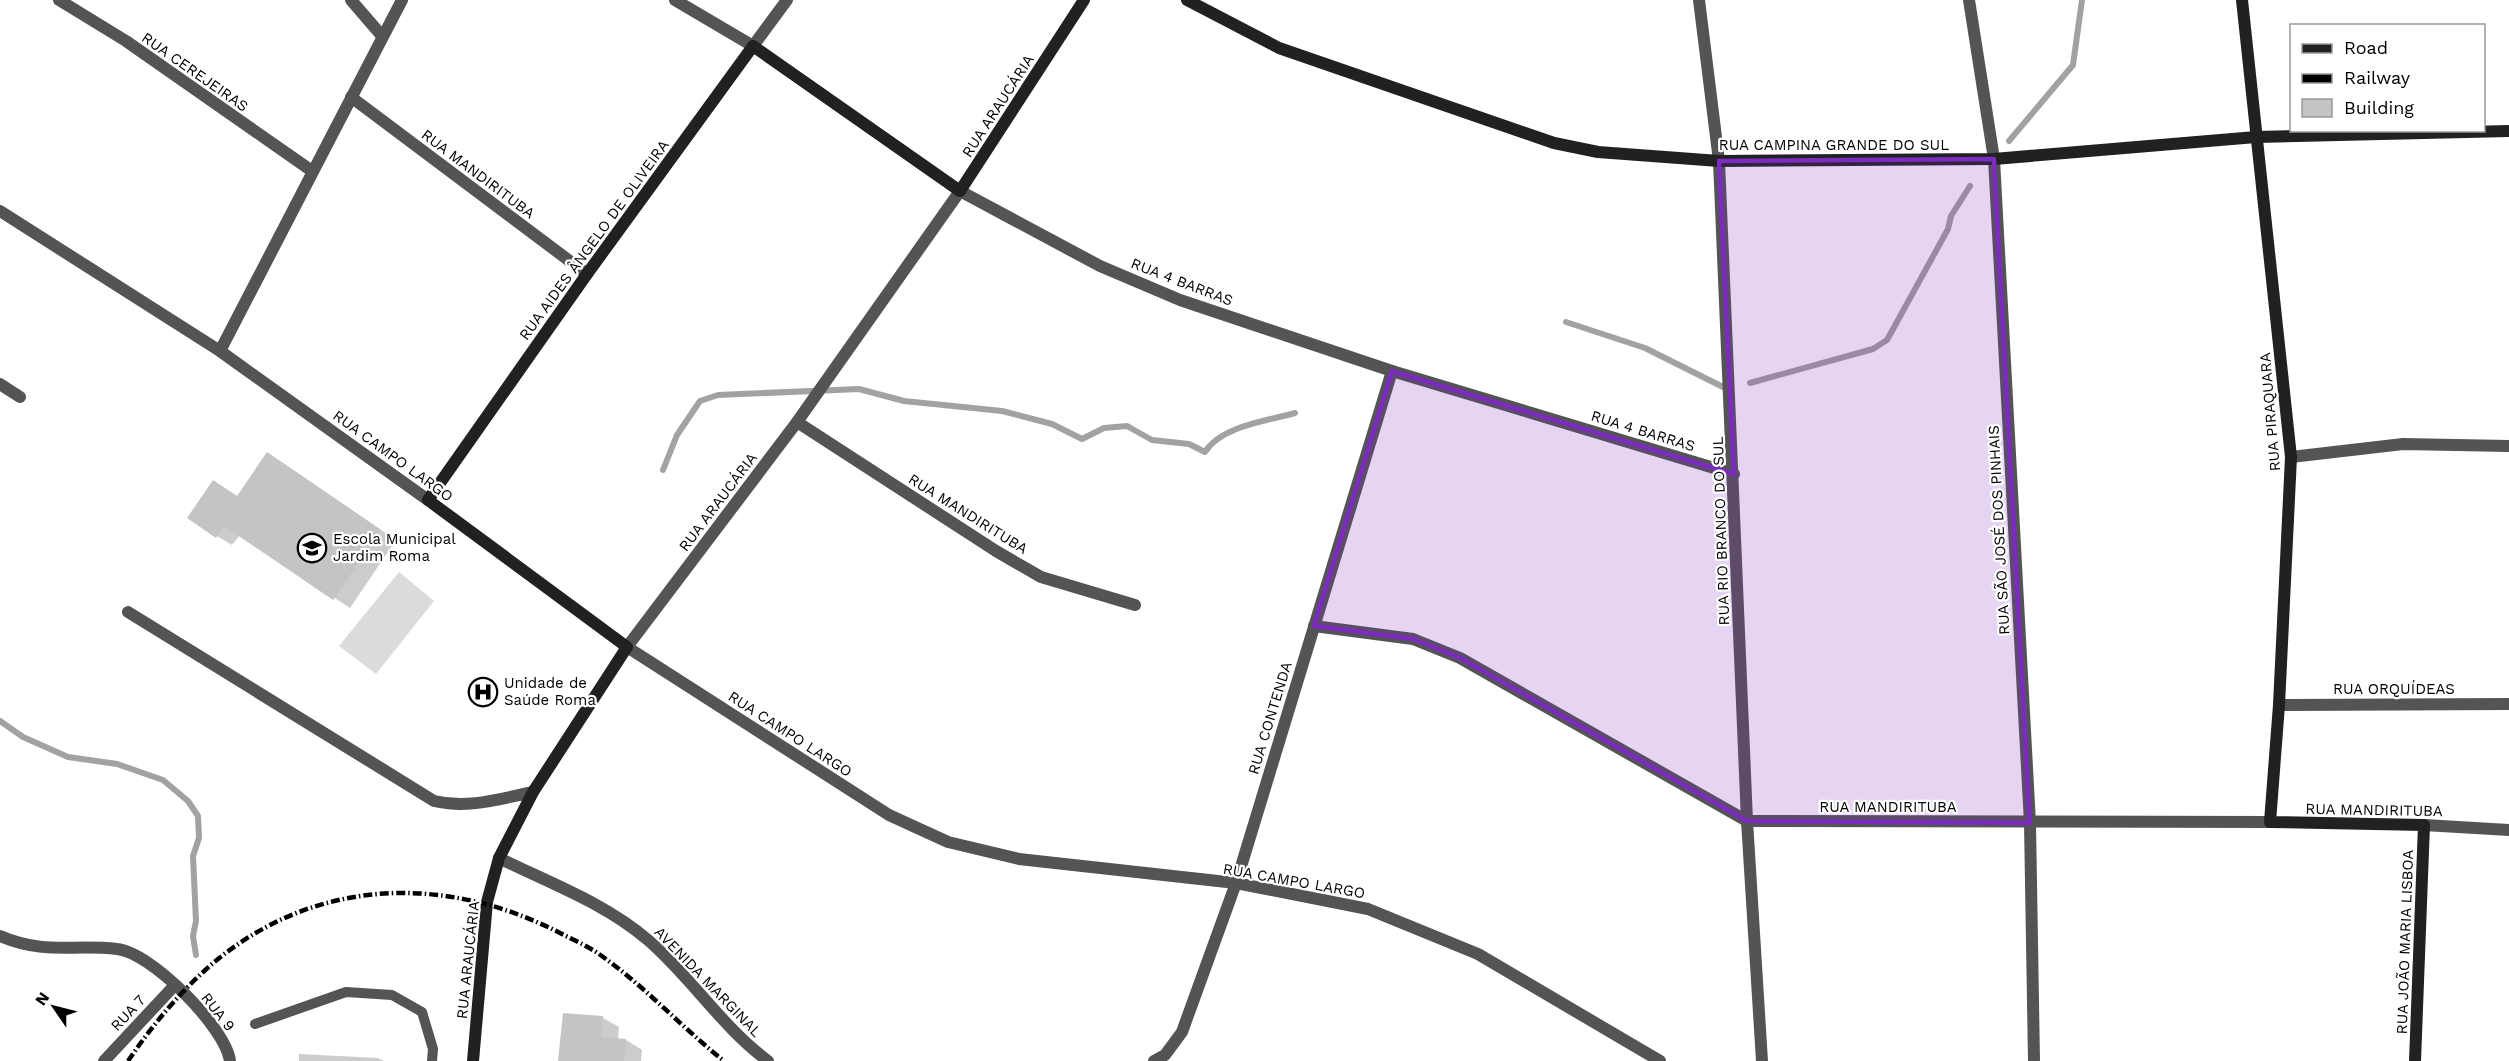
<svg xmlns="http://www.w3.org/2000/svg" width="2509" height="1061" font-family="'Work Sans',sans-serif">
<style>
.green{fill:#dbdbdb}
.shadow{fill:#0003}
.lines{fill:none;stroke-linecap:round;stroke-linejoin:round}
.stream{stroke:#a2a2a2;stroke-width:6}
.building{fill:#c4c4c4}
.lane{stroke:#545454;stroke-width:10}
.street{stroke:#545454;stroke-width:12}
.secondary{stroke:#212121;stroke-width:12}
.rail{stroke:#000;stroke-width:4.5;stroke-dasharray:9 3 1.5 3;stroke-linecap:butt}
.marked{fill:#7b2cbf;fill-opacity:0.2;stroke:#7b2cbf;stroke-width:4.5;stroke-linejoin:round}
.labels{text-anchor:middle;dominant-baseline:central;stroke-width:4.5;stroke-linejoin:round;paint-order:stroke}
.street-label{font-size:15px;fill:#000;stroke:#fff}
.poi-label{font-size:15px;fill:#000;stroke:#fff;text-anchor:start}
</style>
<rect width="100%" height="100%" fill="#fff"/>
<path class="green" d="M 399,572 L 434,601 L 376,674 L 339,646 Z"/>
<g class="shadow">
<path d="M 283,463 L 396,540 L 350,608 L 240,535 L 232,545 L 217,536 L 238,497 Z"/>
<path d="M 564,1015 L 603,1018 L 619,1027 L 618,1040 L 626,1040 L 642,1050 L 641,1061 L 560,1061 Z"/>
<path d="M 299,1054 L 378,1058 L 384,1061 L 299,1061 Z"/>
</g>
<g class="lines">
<g class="stream">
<path d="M 2009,141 L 2073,65 L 2082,0"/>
<path d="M 1566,322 L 1645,348 L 1725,388"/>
<path d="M 1750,383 L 1873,349 L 1887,340 L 1948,229 L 1951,216 L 1970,186"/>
<path d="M 663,470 L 677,435 L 700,401 L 718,395 L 859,389 L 904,401 L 1002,411 L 1052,424 L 1082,439 L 1104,428 L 1127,426 L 1152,440 L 1189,444 L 1205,452 C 1221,426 1267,421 1295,413"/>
<path d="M 0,721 L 23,737 L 68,757 L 117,764 L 163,780 L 188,801 L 198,816 L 199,838 L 193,856 L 196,921 L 193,936 L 196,955"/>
</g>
</g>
<g class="building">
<path d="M 267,452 L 381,530 L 333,600 L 224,526 L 216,538 L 187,518 L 213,480 L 237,496 Z"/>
<path d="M 563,1013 L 603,1016 L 601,1037 L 626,1039 L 624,1061 L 558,1061 Z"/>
</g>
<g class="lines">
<path class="lane" d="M 255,1024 L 346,992 L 392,995 L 422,1012 L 433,1049 L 432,1061"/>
<g class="street">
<path d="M 59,0 L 126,41 L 312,171"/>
<path d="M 351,0 L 382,36"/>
<path d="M 675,0 L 753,46 L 787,0"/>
<path d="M 1699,0 L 1719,161 L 1747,821 L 1762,1061"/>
<path d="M 1969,0 L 1994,159 L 2030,823 L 2034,1061"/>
<path d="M 351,97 L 587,274"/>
<path d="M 0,211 L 220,351 L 428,500"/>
<path d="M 220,351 L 402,0"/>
<path d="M 0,384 L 20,397"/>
<path d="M 797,422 L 996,551 L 1041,577 L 1135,605"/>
<path d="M 2291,457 L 2403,444 L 2509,446"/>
<path d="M 128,612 L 434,801 C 468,809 499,799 533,792"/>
<path d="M 1314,626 L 1413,639 L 1460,658 L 1747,821 L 2270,822"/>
<path d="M 2279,705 L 2509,704"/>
<path d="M 2424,825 L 2509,830"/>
<path d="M 499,858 C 550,883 605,903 648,940 C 691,977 722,1027 768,1061"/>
<path d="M 0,936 C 45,955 73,944 117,949 C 151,952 226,1028 230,1061"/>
<path d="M 104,1061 L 174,986"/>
<path d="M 1154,1061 L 1165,1055 L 1182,1032 L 1236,883 L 1392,371"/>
<path d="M 1660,1061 L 1478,954 L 1368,909 L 1236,883 L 1019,859 L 948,842 L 889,815 L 627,647 L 797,422 L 960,191 L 1100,266 L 1180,300 L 1392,371 L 1734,474"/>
</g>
<g class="secondary">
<path d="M 1187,0 L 1279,48 L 1554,143 L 1598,152 L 1719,161 L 1994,159 L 2256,137 L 2509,131"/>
<path d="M 2242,0 L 2291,457 L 2279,705 L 2270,822 L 2424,825 L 2415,1061"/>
<path d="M 473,1061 L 487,902 L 499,858 L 533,792 L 627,647 L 428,500 L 587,274 L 753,46 L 960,191 L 1084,0"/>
</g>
<path class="rail" d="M 128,1061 C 153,1024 184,987 218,959 C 320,877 447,875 560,933 C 572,939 585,945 596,952 C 643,984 680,1026 724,1061"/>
</g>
<path class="marked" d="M 1994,159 L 2030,823 L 1747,821 L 1460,658 L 1413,639 L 1314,626 L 1392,371 L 1734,474 L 1719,161 Z"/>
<defs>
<g id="school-ring" transform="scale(1.5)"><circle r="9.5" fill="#fff" stroke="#000" stroke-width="1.5"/><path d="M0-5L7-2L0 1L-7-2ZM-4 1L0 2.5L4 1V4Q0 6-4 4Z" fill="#000"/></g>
<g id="hospital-ring" transform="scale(1.5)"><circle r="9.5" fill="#fff" stroke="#000" stroke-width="1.5"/><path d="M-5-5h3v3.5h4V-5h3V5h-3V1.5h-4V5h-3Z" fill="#000"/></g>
</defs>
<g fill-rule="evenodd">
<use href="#school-ring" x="312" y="548"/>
<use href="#hospital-ring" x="483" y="692"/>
</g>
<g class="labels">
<g class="street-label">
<text transform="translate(195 72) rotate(35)">RUA CEREJEIRAS</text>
<text transform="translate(998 106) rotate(-57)">RUA ARAUCÁRIA</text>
<text x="1834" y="145">RUA CAMPINA GRANDE DO SUL</text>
<text transform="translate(478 174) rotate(37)">RUA MANDIRITUBA</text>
<text transform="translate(594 240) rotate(-54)">RUA AIDES ÂNGELO DE OLIVEIRA</text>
<text transform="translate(1182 282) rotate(21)">RUA 4 BARRAS</text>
<text transform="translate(2270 412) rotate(-95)">RUA PIRAQUARA</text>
<text transform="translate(1643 431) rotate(17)">RUA 4 BARRAS</text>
<text transform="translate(393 456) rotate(36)">RUA CAMPO LARGO</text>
<text transform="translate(718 502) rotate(-53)">RUA ARAUCÁRIA</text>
<text transform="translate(968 514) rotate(32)">RUA MANDIRITUBA</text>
<text transform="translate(1999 530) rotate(-93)">RUA SÃO JOSÉ DOS PINHAIS</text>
<text transform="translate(1721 531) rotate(-92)">RUA RIO BRANCO DO SUL</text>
<text x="2394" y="689">RUA ORQUÍDEAS</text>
<text transform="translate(1270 718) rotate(-73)">RUA CONTENDA</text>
<text transform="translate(790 734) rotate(33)">RUA CAMPO LARGO</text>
<text x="1888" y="807">RUA MANDIRITUBA</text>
<text transform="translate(2374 810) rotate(1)">RUA MANDIRITUBA</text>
<text transform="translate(1294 881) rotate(10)">RUA CAMPO LARGO</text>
<text transform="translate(2405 942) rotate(-88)">RUA JOÃO MARIA LISBOA</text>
<text transform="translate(468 960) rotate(-84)">RUA ARAUCÁRIA</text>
<text transform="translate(708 982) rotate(46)">AVENIDA MARGINAL</text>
<text transform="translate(218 1012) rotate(52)">RUA 9</text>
<text transform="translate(128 1013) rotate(-47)">RUA 7</text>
</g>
<g class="poi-label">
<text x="333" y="539">Escola Municipal<tspan x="333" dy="17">Jardim Roma</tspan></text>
<text x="504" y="683">Unidade de<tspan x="504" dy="17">Saúde Roma</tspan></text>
</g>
</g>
<rect x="2290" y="24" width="195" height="108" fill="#ffffff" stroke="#999999" stroke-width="1.5"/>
<rect x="2302" y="44" width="30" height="9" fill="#212121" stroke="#999999" stroke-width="1.5"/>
<text x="2344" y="54" font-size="18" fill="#000000">Road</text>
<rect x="2302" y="74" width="30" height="9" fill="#000000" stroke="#999999" stroke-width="1.5"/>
<text x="2344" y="84" font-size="18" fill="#000000">Railway</text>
<rect x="2302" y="99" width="30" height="18" fill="#c4c4c4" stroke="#999999" stroke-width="1.5"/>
<text x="2344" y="114" font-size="18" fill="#000000">Building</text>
<g transform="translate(54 1007) rotate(305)" stroke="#ffffff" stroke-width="4.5" paint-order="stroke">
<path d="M0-4.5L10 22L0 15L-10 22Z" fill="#000000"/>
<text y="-9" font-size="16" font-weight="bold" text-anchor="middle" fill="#000000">N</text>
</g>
</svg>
